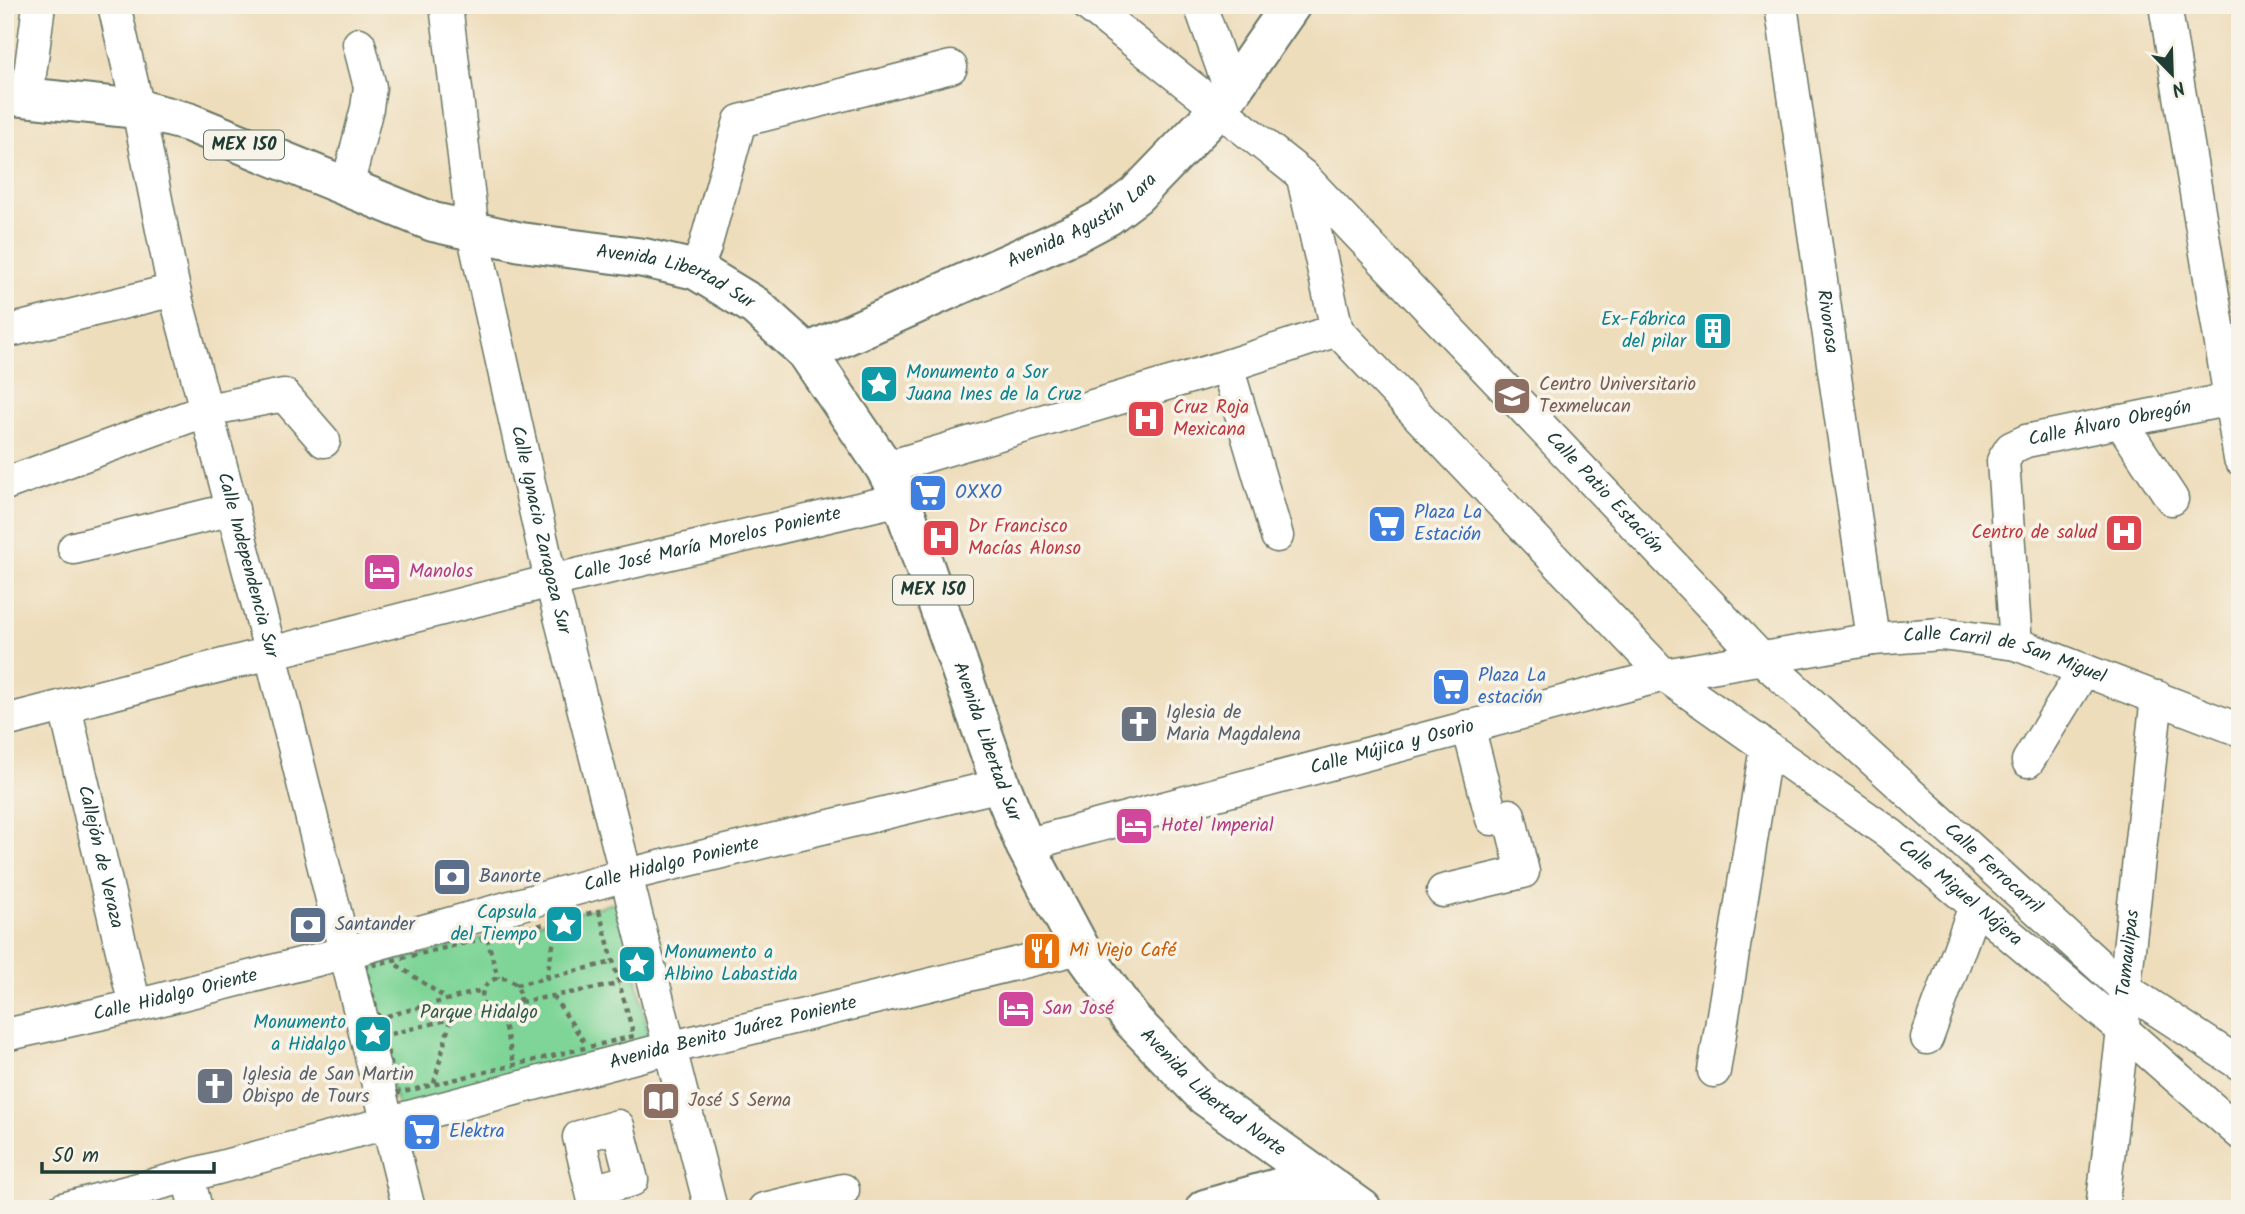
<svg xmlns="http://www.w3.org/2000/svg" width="2245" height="1214" font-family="Kalam,sans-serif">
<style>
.green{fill:#7fd598;stroke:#4f8966;stroke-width:2}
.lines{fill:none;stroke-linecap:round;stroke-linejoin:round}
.minor-casing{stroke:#677563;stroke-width:35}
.major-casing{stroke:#677563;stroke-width:42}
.path{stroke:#677563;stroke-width:4.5;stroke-dasharray:5 5;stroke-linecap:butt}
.minor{stroke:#fff;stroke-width:32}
.major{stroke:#fff;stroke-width:38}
.labels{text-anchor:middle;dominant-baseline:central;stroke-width:7;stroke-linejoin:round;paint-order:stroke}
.shield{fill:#f7f3e8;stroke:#60746a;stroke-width:2}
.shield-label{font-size:18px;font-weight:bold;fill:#1f3d34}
.street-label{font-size:19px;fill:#1f3d34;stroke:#f7f3e8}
.culture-label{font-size:19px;fill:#0d838f;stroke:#f7f3e8;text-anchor:end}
.education-label{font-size:19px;fill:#785e54;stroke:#f7f3e8;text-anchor:start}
.health-label{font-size:19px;fill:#be3a42;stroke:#f7f3e8;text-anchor:start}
.shop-label{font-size:19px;fill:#366cbe;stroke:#f7f3e8;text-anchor:start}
.hotel-label{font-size:19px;fill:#b23c85;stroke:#f7f3e8;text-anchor:start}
.worship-label{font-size:19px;fill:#5b616d;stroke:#f7f3e8;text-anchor:start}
.service-label{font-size:19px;fill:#4e5e75;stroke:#f7f3e8;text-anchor:start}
.food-label{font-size:19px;fill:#c56008;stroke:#f7f3e8;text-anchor:start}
.park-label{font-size:19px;fill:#325b48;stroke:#f7f3e8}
</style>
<rect width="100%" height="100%" fill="#f7f3e8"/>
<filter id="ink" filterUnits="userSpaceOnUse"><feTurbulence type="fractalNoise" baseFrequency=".0143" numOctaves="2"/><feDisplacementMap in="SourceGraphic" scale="14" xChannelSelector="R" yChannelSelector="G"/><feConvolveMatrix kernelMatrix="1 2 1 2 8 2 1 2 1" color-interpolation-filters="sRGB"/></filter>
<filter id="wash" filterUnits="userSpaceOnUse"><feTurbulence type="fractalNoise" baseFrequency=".00686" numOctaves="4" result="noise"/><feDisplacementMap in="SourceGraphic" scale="28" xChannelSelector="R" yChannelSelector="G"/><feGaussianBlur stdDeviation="1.57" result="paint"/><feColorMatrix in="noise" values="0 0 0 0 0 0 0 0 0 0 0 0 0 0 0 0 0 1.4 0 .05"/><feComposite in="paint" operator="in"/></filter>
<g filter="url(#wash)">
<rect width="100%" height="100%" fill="#edb"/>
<path class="green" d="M 621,901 L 650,1042 L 399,1110 L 356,971 Z"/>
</g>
<g filter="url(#ink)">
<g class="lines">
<g class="minor-casing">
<g id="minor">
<path id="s1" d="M 114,5 L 138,109 L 174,290 L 271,654 L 409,1209"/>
<path id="s2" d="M 446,5 L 473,232 L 551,581 L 711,1209"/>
<path id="s3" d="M 1088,5 L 1303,176 L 1760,657 L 2125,989 L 2240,1064"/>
<path d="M 1200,5 L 1231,92"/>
<path id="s4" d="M 1781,5 L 1873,639"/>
<path d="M 2165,5 L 2240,459"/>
<path d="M 27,97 L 39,5"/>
<path id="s5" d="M 1303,178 L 1337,330 L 1664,675 L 1890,834 L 2123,1030 L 2240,1133"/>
<path d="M 347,187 L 367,108 L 370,87 L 359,44"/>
<path d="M 696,270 L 705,247 L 740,121 L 951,67"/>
<path d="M 5,332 L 174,290"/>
<path d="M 1227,366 L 1277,536"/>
<path d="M 2120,421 L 2172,499"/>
<path d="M 885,468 L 1227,366 L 1337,330"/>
<path d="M 5,484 L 207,410 L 284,395 L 324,441"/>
<path d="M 74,548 L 233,509"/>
<path id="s6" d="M 2016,644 L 2003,461 L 2011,448 L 2026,441 L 2240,397"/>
<path id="s7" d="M 65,707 L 135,1006"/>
<path id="s8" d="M 5,721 L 551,581 L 901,499"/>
<path d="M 2028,761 L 2084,670"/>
<path id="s9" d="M 1025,845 L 1664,675 L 1873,639 L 1941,634 L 2016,644 L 2240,730"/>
<path d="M 1443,891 L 1523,872 L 1509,815 L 1492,819 L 1468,726"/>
<path id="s10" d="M 5,1035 L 135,1006 L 344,953 L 626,875 L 1001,785"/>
<path d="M 1927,1038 L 1975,906"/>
<path d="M 1714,1071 L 1766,747"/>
<path d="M 188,1177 L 196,1209"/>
<path d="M 592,1191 L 632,1180 L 618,1126 L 579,1137 L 596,1209"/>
<path id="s11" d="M 63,1209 L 669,1048 L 1080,948"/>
<path d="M 764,1209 L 843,1190"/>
<path d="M 1307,1209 L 1327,1185"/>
<path id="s12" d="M 2102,1209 L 2123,1030 L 2124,994 L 2157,697"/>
</g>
</g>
<g class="major-casing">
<g id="major">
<path id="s13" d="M 5,95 L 138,109 L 188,122 L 433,222 L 521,242 L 644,258 L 696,270 L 755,306 L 807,353 L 885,468 L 901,499 L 1001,785 L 1025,845 L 1080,948 L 1131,1019 L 1205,1096 L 1362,1209"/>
<path id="s14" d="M 807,353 L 1078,232 L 1108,216 L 1136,195 L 1219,109 L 1291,5"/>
<path d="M 1205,1209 L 1315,1177"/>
</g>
</g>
<g class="path">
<path d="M 599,911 L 634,1036 L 399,1093 L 365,967 Z"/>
<path d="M 487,938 L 498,978"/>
<path d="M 397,965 L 447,999"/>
<circle cx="501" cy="997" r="19"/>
<path d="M 546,978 L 558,922"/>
<path d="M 516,985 L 613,962"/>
<path d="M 553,996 L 585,1043"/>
<path d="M 520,1002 L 619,984"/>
<path d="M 387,1016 L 483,990"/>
<path d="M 502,1017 L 514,1063"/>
<path d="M 391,1034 L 486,1010"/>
<path d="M 434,1083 L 451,1018"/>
</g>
<use href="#minor" class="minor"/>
<use href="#major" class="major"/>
</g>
</g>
<defs>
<g id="building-square" transform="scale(2.0125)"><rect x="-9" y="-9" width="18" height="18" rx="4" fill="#0f9aa8" stroke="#f7f3e8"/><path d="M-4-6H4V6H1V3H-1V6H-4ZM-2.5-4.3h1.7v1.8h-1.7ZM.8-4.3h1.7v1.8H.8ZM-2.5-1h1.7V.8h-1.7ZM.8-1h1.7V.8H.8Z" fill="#fff"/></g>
<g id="sight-square" transform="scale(2.0125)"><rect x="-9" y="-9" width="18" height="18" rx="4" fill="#0f9aa8" stroke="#f7f3e8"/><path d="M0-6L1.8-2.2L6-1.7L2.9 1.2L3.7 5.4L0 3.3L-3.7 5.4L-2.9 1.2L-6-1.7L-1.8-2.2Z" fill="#fff"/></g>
<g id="school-square" transform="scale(2.0125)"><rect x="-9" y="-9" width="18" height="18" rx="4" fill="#8d6e63" stroke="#f7f3e8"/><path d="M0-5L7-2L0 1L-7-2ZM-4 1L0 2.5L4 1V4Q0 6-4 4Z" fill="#fff"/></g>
<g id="hospital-square" transform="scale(2.0125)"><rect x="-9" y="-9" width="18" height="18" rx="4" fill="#e0444e" stroke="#f7f3e8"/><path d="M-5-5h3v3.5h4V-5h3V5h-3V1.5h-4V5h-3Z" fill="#fff"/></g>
<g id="supermarket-square" transform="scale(2.0125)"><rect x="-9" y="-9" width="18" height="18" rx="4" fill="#3f7fe0" stroke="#f7f3e8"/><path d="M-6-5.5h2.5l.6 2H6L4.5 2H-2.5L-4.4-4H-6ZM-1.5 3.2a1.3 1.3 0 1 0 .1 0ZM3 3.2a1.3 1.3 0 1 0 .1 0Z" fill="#fff"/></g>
<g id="hotel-square" transform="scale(2.0125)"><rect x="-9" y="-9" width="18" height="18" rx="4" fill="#d1479c" stroke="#f7f3e8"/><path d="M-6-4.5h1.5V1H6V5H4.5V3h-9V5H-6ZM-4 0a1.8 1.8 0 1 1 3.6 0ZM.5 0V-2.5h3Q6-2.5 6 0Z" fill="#fff"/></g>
<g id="church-square" transform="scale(2.0125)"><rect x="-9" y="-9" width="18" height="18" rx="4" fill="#6b7280" stroke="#f7f3e8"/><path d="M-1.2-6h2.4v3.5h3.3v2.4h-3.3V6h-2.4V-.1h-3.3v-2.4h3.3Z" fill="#fff"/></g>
<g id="bank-square" transform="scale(2.0125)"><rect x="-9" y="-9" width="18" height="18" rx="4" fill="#5c6f8a" stroke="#f7f3e8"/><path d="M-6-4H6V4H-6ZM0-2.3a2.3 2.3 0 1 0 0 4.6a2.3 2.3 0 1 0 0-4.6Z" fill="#fff"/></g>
<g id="restaurant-square" transform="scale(2.0125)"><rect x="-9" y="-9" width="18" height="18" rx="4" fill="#e8710a" stroke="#f7f3e8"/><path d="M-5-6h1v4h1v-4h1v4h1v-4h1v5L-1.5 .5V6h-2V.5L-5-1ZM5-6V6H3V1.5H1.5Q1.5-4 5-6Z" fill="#fff"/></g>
<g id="library-square" transform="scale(2.0125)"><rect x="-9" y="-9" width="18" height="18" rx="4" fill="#8d6e63" stroke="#f7f3e8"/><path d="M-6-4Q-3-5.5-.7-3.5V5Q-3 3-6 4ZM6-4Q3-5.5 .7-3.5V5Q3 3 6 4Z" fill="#fff"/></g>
</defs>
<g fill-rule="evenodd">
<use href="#building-square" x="1713" y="331"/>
<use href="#sight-square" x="879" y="384"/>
<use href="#school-square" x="1512" y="396"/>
<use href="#hospital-square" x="1146" y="419"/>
<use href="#supermarket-square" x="928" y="493"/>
<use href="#supermarket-square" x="1387" y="524"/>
<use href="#hospital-square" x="2124" y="533"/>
<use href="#hospital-square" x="941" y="538"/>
<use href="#hotel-square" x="382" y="572"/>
<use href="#supermarket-square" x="1451" y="687"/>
<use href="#church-square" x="1139" y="724"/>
<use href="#hotel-square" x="1134" y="826"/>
<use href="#bank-square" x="452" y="877"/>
<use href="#sight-square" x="564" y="924"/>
<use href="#bank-square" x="308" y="925"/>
<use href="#restaurant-square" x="1042" y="951"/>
<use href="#sight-square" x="637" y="964"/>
<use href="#hotel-square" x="1016" y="1009"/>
<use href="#sight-square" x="373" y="1034"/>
<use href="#church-square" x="215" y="1086"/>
<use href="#library-square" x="661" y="1101"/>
<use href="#supermarket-square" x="422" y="1132"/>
</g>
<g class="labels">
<g class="shield">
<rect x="204" y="130.5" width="80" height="29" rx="5"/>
<rect x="893" y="575.5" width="80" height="29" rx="5"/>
</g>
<g class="shield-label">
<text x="244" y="145">MEX 150</text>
<text x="933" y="590">MEX 150</text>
</g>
<g class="street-label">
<text stroke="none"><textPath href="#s14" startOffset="306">Avenida Agustín Lara</textPath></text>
<text stroke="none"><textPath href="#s13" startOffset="700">Avenida Libertad Sur</textPath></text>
<text stroke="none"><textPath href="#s4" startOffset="320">Rivorosa</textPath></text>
<text stroke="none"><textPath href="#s6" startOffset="301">Calle Álvaro Obregón</textPath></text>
<text stroke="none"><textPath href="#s3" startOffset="712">Calle Patio Estación</textPath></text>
<text stroke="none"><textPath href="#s2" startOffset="534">Calle Ignacio Zaragoza Sur</textPath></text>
<text stroke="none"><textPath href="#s8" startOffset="724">Calle José María Morelos Poniente</textPath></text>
<text stroke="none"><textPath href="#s1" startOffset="576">Calle Independencia Sur</textPath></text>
<text stroke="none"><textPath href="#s9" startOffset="1008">Calle Carril de San Miguel</textPath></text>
<text stroke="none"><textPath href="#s13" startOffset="1288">Avenida Libertad Sur</textPath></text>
<text stroke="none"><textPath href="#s9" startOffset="380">Calle Mújica y Osorio</textPath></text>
<text stroke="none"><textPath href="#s7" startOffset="154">Callejón de Veraza</textPath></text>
<text stroke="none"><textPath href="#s10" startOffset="688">Calle Hidalgo Poniente</textPath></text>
<text stroke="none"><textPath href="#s3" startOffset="1253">Calle Ferrocarril</textPath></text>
<text stroke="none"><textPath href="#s5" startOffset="999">Calle Miguel Nájera</textPath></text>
<text stroke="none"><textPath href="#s12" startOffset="257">Tamaulipas</textPath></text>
<text stroke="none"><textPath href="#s10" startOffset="175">Calle Hidalgo Oriente</textPath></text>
<text stroke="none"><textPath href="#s11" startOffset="693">Avenida Benito Juárez Poniente</textPath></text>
<text stroke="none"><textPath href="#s13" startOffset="1713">Avenida Libertad Norte</textPath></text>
</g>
<g class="culture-label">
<text x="1686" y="320">Ex-Fábrica<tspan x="1686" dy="22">del pilar</tspan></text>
<text x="906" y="373" text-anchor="start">Monumento a Sor<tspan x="906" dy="22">Juana Ines de la Cruz</tspan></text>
<text x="537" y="913">Capsula<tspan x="537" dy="22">del Tiempo</tspan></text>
<text x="664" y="953" text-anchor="start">Monumento a<tspan x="664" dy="22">Albino Labastida</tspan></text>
<text x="346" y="1023">Monumento<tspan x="346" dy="22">a Hidalgo</tspan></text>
</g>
<g class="education-label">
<text x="1539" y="385">Centro Universitario<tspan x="1539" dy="22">Texmelucan</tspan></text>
<text x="688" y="1101">José S Serna</text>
</g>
<g class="health-label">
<text x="1173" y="408">Cruz Roja<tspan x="1173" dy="22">Mexicana</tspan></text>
<text x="968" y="527">Dr Francisco<tspan x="968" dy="22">Macías Alonso</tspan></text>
<text x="2097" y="533" text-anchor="end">Centro de salud</text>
</g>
<g class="shop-label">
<text x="955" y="493">OXXO</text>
<text x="1414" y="513">Plaza La<tspan x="1414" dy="22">Estación</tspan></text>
<text x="1478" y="676">Plaza La<tspan x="1478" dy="22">estación</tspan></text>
<text x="449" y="1132">Elektra</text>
</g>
<g class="hotel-label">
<text x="409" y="572">Manolos</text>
<text x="1161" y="826">Hotel Imperial</text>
<text x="1043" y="1009">San José</text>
</g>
<g class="worship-label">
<text x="1166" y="713">Iglesia de<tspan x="1166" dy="22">Maria Magdalena</tspan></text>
<text x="242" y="1075">Iglesia de San Martin<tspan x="242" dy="22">Obispo de Tours</tspan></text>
</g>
<g class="service-label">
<text x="479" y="877">Banorte</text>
<text x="335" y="925">Santander</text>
</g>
<g class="food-label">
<text x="1069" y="951">Mi Viejo Café</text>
</g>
<g class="park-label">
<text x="479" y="1013">Parque Hidalgo</text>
</g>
</g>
<rect width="2245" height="1214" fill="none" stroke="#f7f3e8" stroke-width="28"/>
<g transform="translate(2172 74) rotate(157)" stroke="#f7f3e8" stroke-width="5" paint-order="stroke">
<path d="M0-5L12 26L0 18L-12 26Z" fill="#1f3d34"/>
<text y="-10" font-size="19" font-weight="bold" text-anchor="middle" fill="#1f3d34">N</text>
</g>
<path d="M42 1162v10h172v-10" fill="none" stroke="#1f3d34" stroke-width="3.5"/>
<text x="52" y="1162" font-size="21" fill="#1f3d34" stroke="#f7f3e8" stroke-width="5" paint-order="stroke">50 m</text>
</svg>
